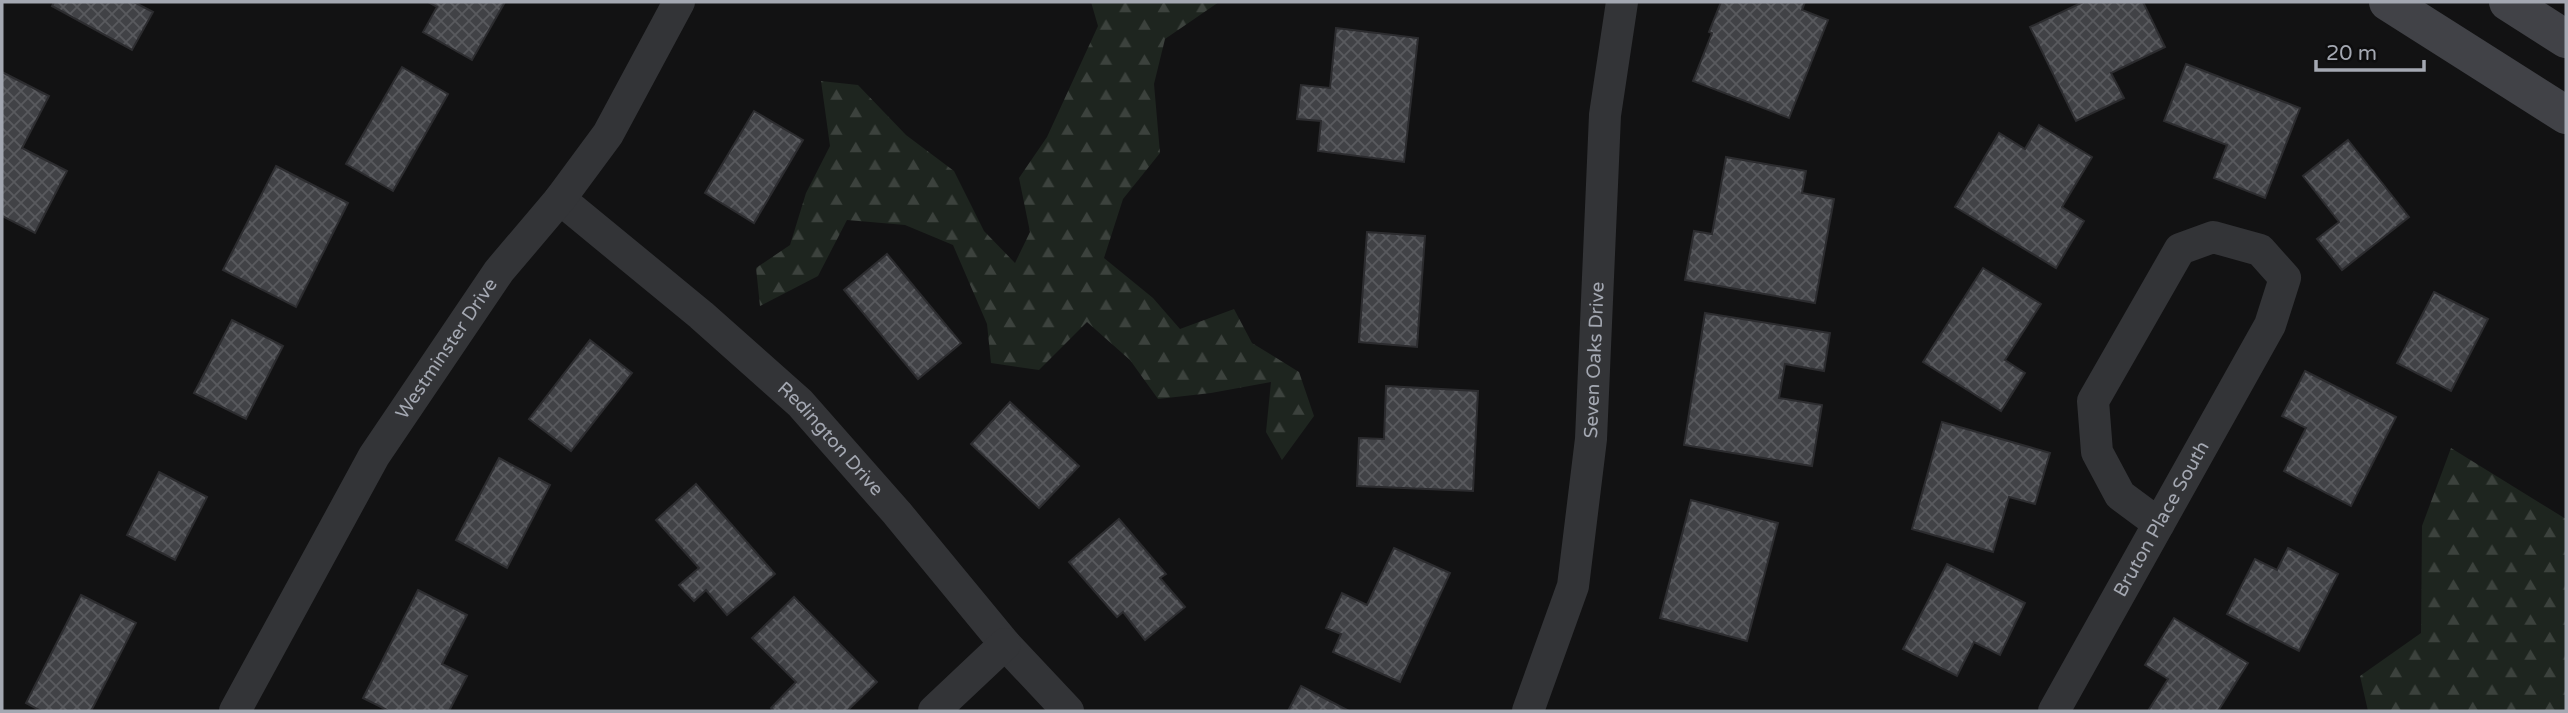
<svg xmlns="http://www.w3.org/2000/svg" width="2568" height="713" font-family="'Varela Round',sans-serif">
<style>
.forest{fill:url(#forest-firs)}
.building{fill:url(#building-cross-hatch);stroke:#2c2c2f;stroke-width:2}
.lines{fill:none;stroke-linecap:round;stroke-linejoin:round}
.minor{stroke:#333437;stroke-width:32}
.secondary{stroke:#414247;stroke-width:38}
.labels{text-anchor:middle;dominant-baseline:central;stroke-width:5;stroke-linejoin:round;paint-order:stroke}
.street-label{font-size:19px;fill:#a4a8b2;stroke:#0d0d0e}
</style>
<defs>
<pattern id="forest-firs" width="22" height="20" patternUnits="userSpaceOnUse" patternTransform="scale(1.75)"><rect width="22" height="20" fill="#1e251f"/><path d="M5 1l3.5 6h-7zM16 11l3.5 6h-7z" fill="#3c423d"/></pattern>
<pattern id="building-cross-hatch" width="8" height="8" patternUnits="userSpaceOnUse" patternTransform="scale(1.75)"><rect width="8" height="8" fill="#414246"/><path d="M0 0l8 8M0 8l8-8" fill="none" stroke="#595a5e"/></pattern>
</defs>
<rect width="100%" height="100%" fill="#121213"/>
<g class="forest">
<path d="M 1091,2 L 1219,2 L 1165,39 L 1154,84 L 1160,153 L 1123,199 L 1104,258 L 1153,298 L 1180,329 L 1234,309 L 1252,343 L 1299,372 L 1314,416 L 1282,460 L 1266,432 L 1271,382 L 1211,393 L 1158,399 L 1130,360 L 1087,322 L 1039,370 L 991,363 L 987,324 L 953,245 L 905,225 L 847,220 L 818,276 L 760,306 L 756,268 L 790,245 L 806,193 L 830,146 L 821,81 L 858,85 L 906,135 L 954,171 L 984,231 L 1015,263 L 1030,232 L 1019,178 L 1047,137 L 1098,26 Z"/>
<path d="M 2451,448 L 2566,519 L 2566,711 L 2368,711 L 2360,676 L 2421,633 L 2422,526 Z"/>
</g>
<g class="building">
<path d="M 54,2 L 134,2 L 153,12 L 132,50 L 52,6 Z"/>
<path d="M 428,2 L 505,2 L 472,60 L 423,32 L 437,7 Z"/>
<path d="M 1721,2 L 1805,2 L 1802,10 L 1828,20 L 1789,118 L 1693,81 L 1712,33 L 1709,32 Z"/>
<path d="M 2083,2 L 2143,2 L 2165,47 L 2111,73 L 2124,98 L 2076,121 L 2030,27 Z"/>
<path d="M 1336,28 L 1418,38 L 1404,162 L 1318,151 L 1321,121 L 1297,119 L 1301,85 L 1330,88 Z"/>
<path d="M 2186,64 L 2300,108 L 2265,198 L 2214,178 L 2227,145 L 2164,121 Z"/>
<path d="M 402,67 L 448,94 L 393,191 L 346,164 Z"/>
<path d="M 2,72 L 49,96 L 22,148 L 67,171 L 35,233 L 2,216 Z"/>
<path d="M 754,111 L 803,140 L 754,223 L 705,193 Z"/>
<path d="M 2039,125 L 2092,157 L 2062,207 L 2084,221 L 2056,268 L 1955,207 L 1999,133 L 2025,149 Z"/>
<path d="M 2348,140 L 2409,217 L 2342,270 L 2317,239 L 2339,222 L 2303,176 Z"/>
<path d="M 1726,157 L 1806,171 L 1802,193 L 1834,199 L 1815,303 L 1685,280 L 1694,231 L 1712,234 Z"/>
<path d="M 276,166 L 348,203 L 296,307 L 223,270 Z"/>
<path d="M 1367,232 L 1425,236 L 1417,347 L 1359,342 Z"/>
<path d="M 887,254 L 961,343 L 918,379 L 844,290 Z"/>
<path d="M 1983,268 L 2041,304 L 2005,360 L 2025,373 L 2001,411 L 1923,362 Z"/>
<path d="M 2434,292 L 2488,319 L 2451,391 L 2397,363 Z"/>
<path d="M 1705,313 L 1830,333 L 1824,371 L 1785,364 L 1779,398 L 1822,405 L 1812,466 L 1684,445 Z"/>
<path d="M 232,320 L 283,346 L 246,419 L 194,393 Z"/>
<path d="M 590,340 L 632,373 L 571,451 L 529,419 Z"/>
<path d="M 2305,371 L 2396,417 L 2351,506 L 2284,471 L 2306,428 L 2282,416 Z"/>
<path d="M 1386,386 L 1478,391 L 1473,491 L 1357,486 L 1359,438 L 1384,439 Z"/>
<path d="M 1010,402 L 1079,466 L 1039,508 L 971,444 Z"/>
<path d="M 1942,422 L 2050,453 L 2035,504 L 2009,497 L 1993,552 L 1912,529 Z"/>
<path d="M 499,458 L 550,485 L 507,568 L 456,540 Z"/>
<path d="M 159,472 L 207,497 L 175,560 L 127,535 Z"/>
<path d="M 696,484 L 775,574 L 727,615 L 706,590 L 694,601 L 679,585 L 699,568 L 656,520 Z"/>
<path d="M 1691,500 L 1778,523 L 1747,641 L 1660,618 Z"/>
<path d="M 1119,519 L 1166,574 L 1160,578 L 1185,607 L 1145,640 L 1123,612 L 1117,617 L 1069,562 Z"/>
<path d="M 1394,548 L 1450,573 L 1400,682 L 1333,652 L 1341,634 L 1326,628 L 1342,593 L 1367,605 Z"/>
<path d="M 2288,548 L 2338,574 L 2299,651 L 2227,614 L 2255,559 L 2277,570 Z"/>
<path d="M 1947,564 L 2025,603 L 2000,655 L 1974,642 L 1957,676 L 1903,649 Z"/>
<path d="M 418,590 L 467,615 L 442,664 L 467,676 L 449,711 L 389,711 L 363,698 Z"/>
<path d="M 81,595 L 136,623 L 91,711 L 41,711 L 26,703 Z"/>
<path d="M 794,597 L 877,682 L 847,711 L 774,711 L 771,708 L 796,682 L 752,638 Z"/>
<path d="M 2174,618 L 2248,663 L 2218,711 L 2148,711 L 2168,679 L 2145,665 Z"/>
<path d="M 1301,686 L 1349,711 L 1288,711 Z"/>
</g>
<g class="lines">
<g class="minor">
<path id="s1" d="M 560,199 L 701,315 L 800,403 L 897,513 L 1005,644 L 1068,711"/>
<path id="s2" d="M 235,711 L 374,456 L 499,271 L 560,199 L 608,134 L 679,2"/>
<path d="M 934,711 L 1005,644"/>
<path id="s3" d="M 1528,711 L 1573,586 L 1591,439 L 1605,115 L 1622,2"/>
<path id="s4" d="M 2054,711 L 2270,325 L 2285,278 L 2260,250 L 2213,237 L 2180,249 L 2093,401 L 2097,452 L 2120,495 L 2159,524"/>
</g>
<g class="secondary">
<path d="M 2388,2 L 2566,115"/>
<path d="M 2508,2 L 2566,39"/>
</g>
</g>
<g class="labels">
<g class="street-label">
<text stroke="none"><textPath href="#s2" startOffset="420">Westminster Drive</textPath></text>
<text stroke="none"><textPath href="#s3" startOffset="360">Seven Oaks Drive</textPath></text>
<text stroke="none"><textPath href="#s1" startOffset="362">Redington Drive</textPath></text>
<text stroke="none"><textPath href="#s4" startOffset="220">Bruton Place South</textPath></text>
</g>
</g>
<rect width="2568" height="713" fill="none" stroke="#a4a8b2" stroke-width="7"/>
<path d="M2316 60v10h108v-10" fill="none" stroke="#a4a8b2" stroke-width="3.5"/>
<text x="2326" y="60" font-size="21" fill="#a4a8b2" stroke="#0d0d0e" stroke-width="5" paint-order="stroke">20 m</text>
</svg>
